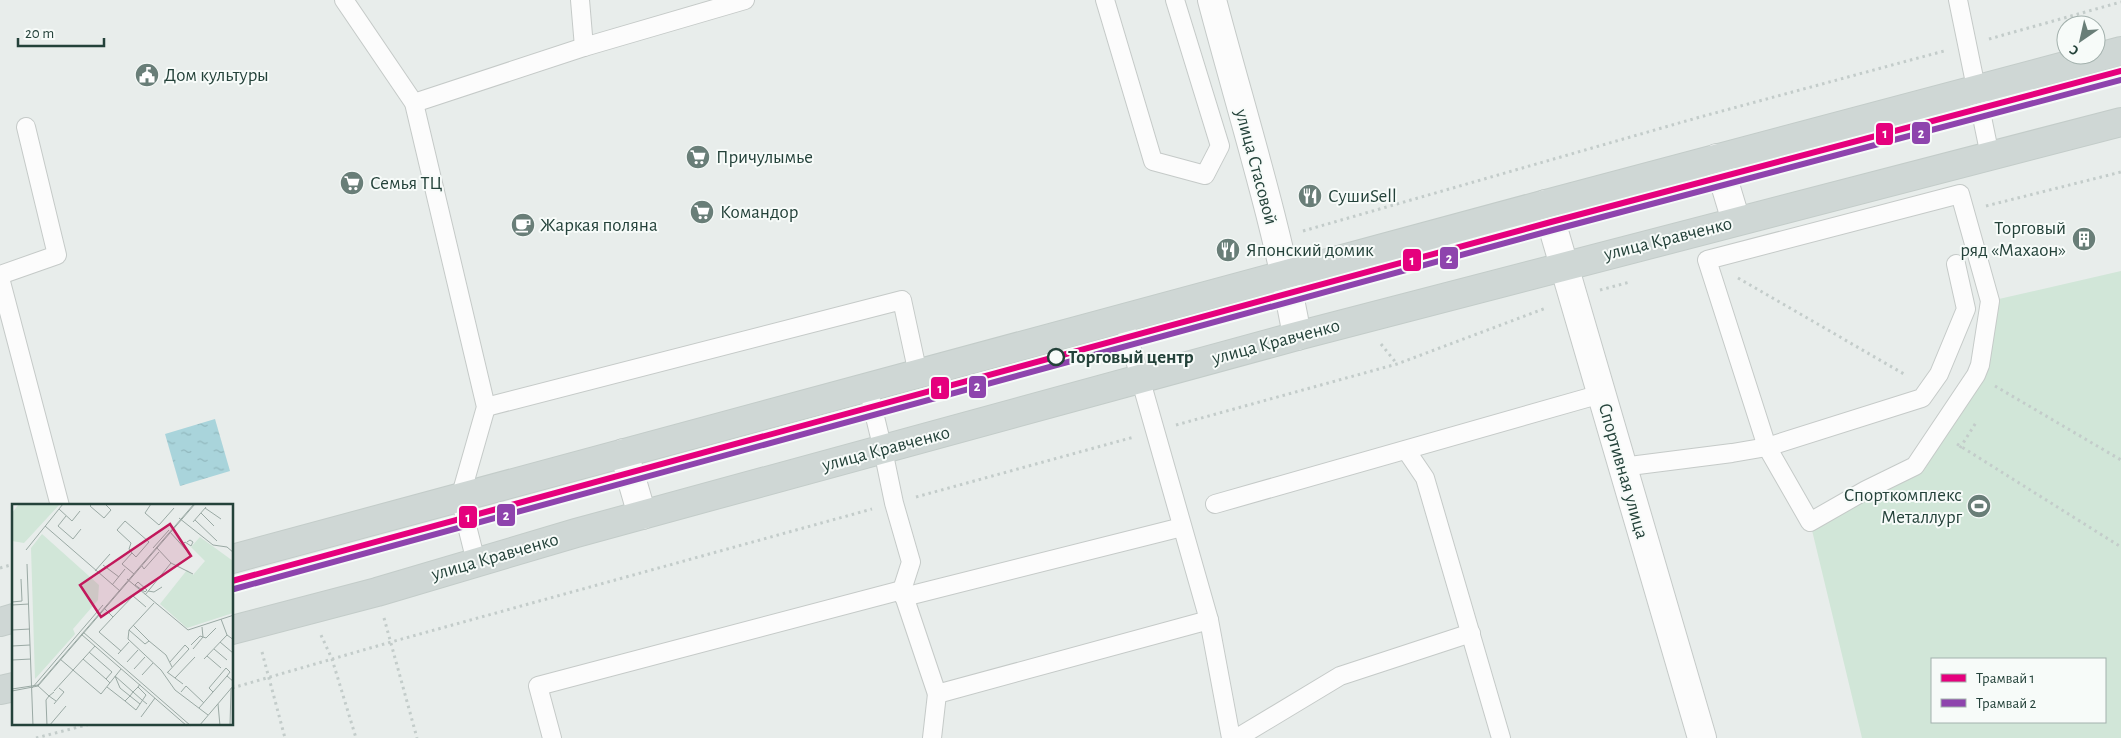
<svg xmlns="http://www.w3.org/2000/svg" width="2121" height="738" font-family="'Alegreya Sans',sans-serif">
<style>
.pitch{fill:#d1e6d8;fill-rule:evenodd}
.water{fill:url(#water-ripples)}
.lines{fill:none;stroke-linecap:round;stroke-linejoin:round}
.lane-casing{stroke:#c5cac8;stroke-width:20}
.street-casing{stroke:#c5cac8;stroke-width:30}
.primary-casing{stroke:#c3ccc9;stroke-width:30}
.path{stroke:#c3ccca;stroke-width:3;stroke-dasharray:2.5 4;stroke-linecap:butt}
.lane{stroke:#fcfcfc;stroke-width:18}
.street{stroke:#fcfcfc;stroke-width:28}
.primary{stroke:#cfd7d5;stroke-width:28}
.tram-1-casing{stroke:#f7fbf9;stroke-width:10}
.tram-2-casing{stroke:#f7fbf9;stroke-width:10}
.tram-1{stroke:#e5007d;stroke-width:6}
.tram-2{stroke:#8e44ad;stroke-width:6}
.stop-dot{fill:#f7fbf9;stroke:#24423a;stroke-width:2.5}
.labels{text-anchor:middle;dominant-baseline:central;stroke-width:4;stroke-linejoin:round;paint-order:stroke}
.poi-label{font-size:19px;fill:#24423a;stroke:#f7fbf9;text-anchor:start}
.street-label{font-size:19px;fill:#24423a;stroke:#f7fbf9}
.stop-label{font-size:19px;font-weight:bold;fill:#24423a;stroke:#f7fbf9;text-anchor:start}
.inset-road{fill:none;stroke:#9aa9a4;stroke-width:1}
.view{fill:#c2185b;fill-opacity:0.15;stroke:#c2185b;stroke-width:2.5}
.inset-edge{fill:none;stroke:#24423a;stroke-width:2.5}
.line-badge{stroke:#f7fbf9;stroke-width:2}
.badge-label{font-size:14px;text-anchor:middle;font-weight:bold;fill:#fff}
</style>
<defs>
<pattern id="water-ripples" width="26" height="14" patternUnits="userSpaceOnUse" patternTransform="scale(1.25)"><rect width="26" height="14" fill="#a9d4db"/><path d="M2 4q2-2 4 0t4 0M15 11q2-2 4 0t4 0" fill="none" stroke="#91b7bd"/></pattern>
</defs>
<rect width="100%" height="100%" fill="#e8edeb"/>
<path class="pitch" d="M 2121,271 L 2121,738 L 1862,738 L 1810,522 L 1915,466 L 1976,375 L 1990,301 ZM 1932,659 L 2105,659 L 2105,722 L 1932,722 Z"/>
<path class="water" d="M 215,419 L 230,471 L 180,486 L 165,434 Z"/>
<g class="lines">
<g class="lane-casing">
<g id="lane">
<path d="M 344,0 L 414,103 L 486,407 L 460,498 L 476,562"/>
<path d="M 580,0 L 584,47"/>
<path d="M 1105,0 L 1153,161 L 1205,175 L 1220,146 L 1175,0"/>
<path d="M 1958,0 L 1990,156"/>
<path d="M 414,103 L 584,47 L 745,0"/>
<path d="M 1960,194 L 1990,301 L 1980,365 L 1976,375 L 1915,466 L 1866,490 L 1810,522 L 1767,447 L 1707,260 Z"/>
<path d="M 0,275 L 57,255 L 26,127"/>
<path d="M 0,278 L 60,506"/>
<path d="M 868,388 L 883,450 L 894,503 L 911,562 L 902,590"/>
<path d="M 486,407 L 902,300 L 918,374"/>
<path d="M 1406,450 L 1425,478 L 1501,738"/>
<path d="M 1622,467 L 1732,453 L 1767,447 L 1922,398 L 1939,374 L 1966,309 L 1956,264"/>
<path d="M 1215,504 L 1601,394"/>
<path d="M 904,597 L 1182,527"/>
<path d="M 1209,620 L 1231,738"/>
<path d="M 552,738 L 538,686 L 902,590 L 937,694 L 1209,620 L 1123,318"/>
<path d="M 932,738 L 937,694"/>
<path d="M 1237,738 L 1340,676 L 1471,633"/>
</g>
</g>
<g class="street-casing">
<g id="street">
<path d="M 1212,0 C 1241,110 1277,223 1297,336"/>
<path d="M 1717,158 L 1736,221"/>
<path d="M 1546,204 L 1702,738"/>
<path d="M 624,453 L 642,515"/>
</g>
</g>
<g class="primary-casing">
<g id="primary">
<path d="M 232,559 L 1546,204 L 2121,51"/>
<path d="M 0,622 L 14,618"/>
<path d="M 232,630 L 377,592 L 576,533 L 1297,336 L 2121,122"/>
<path d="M 0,690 L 14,687"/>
</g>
</g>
<g class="path">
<path d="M 1989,39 L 2121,2"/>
<path d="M 1986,206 L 2121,172"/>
<path d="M 1303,231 L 1700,117 L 1944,51"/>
<path d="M 1738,278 L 1904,374"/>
<path d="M 1600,290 L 1630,282"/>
<path d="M 1381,344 L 1397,364"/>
<path d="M 1995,386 L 2121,460"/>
<path d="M 1176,425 L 1397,364 L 1546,308"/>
<path d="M 1957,444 L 2121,547"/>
<path d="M 1960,448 L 1977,421"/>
<path d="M 916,497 L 1134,437"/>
<path d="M 0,568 L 14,564"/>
<path d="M 384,618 L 417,738"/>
<path d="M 321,635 L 332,659 L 356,738"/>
<path d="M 262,652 L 285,738"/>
<path d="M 232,688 L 391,642 L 872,509"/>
<path d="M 36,738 L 90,724"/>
</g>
<use href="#lane" class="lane"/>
<use href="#street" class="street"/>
<use href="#primary" class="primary"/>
<g class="tram-1-casing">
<path id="tram-1" d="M 232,581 L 1551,222 L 2121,71"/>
</g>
<g class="tram-2-casing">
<path id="tram-2" d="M 234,589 L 1553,230 L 2121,80"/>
</g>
<use href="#tram-1" class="tram-1"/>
<use href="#tram-2" class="tram-2"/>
</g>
<defs>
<g id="civic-disc" transform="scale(1.25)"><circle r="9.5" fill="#697e78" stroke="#f7fbf9"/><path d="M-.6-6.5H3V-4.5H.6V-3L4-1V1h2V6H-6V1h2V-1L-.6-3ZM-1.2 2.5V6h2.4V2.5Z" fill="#fff"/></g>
<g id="supermarket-disc" transform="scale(1.25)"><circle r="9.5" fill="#697e78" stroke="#f7fbf9"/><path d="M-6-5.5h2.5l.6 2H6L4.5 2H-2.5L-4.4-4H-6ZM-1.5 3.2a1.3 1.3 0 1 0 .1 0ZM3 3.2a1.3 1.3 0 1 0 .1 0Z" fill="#fff"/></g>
<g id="restaurant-disc" transform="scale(1.25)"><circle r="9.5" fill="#697e78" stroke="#f7fbf9"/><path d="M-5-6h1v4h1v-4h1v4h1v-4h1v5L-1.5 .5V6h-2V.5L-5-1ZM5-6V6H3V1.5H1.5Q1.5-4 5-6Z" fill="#fff"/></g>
<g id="cafe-disc" transform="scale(1.25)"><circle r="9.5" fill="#697e78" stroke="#f7fbf9"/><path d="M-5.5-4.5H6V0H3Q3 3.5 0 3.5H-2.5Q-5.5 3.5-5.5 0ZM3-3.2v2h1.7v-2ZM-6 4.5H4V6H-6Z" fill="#fff"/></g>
<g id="building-disc" transform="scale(1.25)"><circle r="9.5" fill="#697e78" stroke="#f7fbf9"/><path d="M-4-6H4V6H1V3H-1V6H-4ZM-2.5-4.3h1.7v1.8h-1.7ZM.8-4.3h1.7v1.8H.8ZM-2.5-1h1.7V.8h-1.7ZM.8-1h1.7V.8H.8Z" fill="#fff"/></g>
<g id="stadium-disc" transform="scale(1.25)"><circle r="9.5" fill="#697e78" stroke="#f7fbf9"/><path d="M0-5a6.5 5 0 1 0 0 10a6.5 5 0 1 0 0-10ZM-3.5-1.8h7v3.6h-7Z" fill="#fff"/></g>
</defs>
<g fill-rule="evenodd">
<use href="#civic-disc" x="147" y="75"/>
<use href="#supermarket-disc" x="698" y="157"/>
<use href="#supermarket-disc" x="352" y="183"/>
<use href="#restaurant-disc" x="1310" y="196"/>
<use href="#supermarket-disc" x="702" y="212"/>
<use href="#cafe-disc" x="523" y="225"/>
<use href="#building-disc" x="2084" y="239"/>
<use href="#restaurant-disc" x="1228" y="250"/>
<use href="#stadium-disc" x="1979" y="506"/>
</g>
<circle class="stop-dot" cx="1056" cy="357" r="8"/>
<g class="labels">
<g class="poi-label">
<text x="164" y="75">Дом культуры</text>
<text x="716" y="157">Причулымье</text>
<text x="370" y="183">Семья ТЦ</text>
<text x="1328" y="196">СушиSell</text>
<text x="720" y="212">Командор</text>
<text x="540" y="225">Жаркая поляна</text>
<text x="2066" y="228" text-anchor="end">Торговый<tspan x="2066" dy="22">ряд «Махаон»</tspan></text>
<text x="1246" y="250">Японский домик</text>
<text x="1962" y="495" text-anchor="end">Спорткомплекс<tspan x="1962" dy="22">Металлург</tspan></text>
</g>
<g class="street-label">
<text transform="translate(1256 167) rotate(75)">улица Стасовой</text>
<text transform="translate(1668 239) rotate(-14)">улица Кравченко</text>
<text transform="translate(1276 342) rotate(-15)">улица Кравченко</text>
<text transform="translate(886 449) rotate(-15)">улица Кравченко</text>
<text transform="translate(1623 471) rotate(74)">Спортивная улица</text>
<text transform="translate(495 557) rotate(-16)">улица Кравченко</text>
</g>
<g class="stop-label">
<text x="1068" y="357">Торговый центр</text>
</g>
</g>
<g transform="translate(12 504)">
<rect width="221" height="221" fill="#e8edeb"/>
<path d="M 188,33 L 221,57 L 221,109 L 175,124 L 148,100 L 175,66 L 181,71 L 193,57 L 179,43 Z" fill="#d1e6d8"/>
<path d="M 7,0 L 48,0 L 12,39 L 0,37 L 0,9 ZM 30,30 L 87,81 L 86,96 L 61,125 L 63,130 L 23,175 L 19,44 Z" fill="#d1e6d8"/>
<path class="inset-road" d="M 80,0 L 78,2 L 92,14 L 99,6 L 93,0M 139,0 L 133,9 L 147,21 L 162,4M 193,4 L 209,15M 47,5 L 60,17 L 68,7M 189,9 L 202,22M 54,12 L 46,22 L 61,35 L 69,25M 167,14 L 201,41 L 215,43 L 222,49M 183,16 L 205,37M 181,18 L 194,3M 33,22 L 108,87M 158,28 L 175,47M 171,40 L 173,38 L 179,42 L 181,38 L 178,36 L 175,38M 144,43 L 159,59 L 181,70M 141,44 L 157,26M 14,46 L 51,0M 120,49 L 117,45 L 119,39 L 105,26 L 113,17 L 137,38 L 124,53 L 120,49 L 110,60 L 122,70M 15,60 L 21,222M 91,61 L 107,73M 130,62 L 132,65 L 147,48M 83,67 L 98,50M 115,75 L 176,126 L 222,111M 126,78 L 135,86 L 133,88 L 123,81 ZM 100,81 L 113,65M 136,87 L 142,88 L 150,83M 133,91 L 159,59M 0,98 L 10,97 L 9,75M 142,99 L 117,126 L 116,135 L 149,166 L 163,186 L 196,211M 0,101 L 17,100M 92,104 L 101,113 L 121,92 L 134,103M 101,113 L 87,128 L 109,147M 209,115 L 215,131 L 222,136M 121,121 L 137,137M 0,126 L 18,125M 117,126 L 133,140 L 137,137 L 154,151 L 160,163M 71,128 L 179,222M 69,130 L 175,222M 208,138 L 221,149M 179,141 L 188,132 L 194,134 L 204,124M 0,142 L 18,141M 181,145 L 191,133 L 190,123M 202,145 L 215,156M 77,148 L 100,168 L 94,175 L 98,179M 106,150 L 117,138M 195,152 L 209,164M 48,155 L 89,190 L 109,165M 71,155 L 94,175M 192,155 L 215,131M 0,156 L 19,155M 115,158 L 126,146M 122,165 L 133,153M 155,168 L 171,180M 156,168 L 177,145 L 173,141 L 158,158M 130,171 L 141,159M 163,174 L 183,153M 128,180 L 126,183 L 121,188 L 118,192 L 108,184 L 103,172 L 130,196 L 135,200M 25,181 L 37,192 L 42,188M 95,183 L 113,197M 126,183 L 134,191 L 128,200 L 118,192 L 113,197 L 124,206 L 128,200M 20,184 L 91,101M 0,185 L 26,181 L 182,0M 0,187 L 26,182 L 183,0M 42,187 L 83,142M 169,188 L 174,182 L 192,199M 201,188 L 215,172M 42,200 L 52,188 L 47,184M 206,200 L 208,222M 187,204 L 201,188 L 197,184 L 214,164 L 218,168 L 215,172 L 222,178M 129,213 L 143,194M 35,222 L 34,196 L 37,192 L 44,197M 37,222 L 54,202M 187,222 L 222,181M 218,222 L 219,184"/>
<path class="view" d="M 158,20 L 179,52 L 89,113 L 68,81 Z"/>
<rect width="221" height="221" class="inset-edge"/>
</g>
<g class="line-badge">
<rect x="1911" y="121" width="20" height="24" rx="5" fill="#8e44ad"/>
<rect x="1875" y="122" width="19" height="24" rx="5" fill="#e5007d"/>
<rect x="1439" y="246" width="20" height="24" rx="5" fill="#8e44ad"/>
<rect x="1402" y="248" width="20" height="24" rx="5" fill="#e5007d"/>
<rect x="968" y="375" width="19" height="24" rx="5" fill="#8e44ad"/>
<rect x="930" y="376" width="20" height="24" rx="5" fill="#e5007d"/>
<rect x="496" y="503" width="20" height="24" rx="5" fill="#8e44ad"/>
<rect x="458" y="505" width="20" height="24" rx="5" fill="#e5007d"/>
</g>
<g class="badge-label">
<text x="1921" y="138">2</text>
<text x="1885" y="138">1</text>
<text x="1449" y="263">2</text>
<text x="1412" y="265">1</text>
<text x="977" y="391">2</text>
<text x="940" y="393">1</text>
<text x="506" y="520">2</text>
<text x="468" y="522">1</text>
</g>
<rect x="1931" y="658" width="175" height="65" fill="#f7fbf9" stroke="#a3b1ad"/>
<rect x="1941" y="674" width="25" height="8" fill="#e5007d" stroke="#a3b1ad"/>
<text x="1976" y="683" font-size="15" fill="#24423a">Трамвай 1</text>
<rect x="1941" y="699" width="25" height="8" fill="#8e44ad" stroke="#a3b1ad"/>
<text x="1976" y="708" font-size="15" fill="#24423a">Трамвай 2</text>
<g transform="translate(2081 40) rotate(214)"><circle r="24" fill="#f7fbf9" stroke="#a3b1ad"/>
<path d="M0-4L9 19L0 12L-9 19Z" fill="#697e78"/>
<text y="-8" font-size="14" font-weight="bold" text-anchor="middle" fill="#24423a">С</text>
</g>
<path d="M18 38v8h86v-8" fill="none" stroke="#24423a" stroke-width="2.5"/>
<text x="25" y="38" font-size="15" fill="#24423a" stroke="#f7fbf9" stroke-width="4" paint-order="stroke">20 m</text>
</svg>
